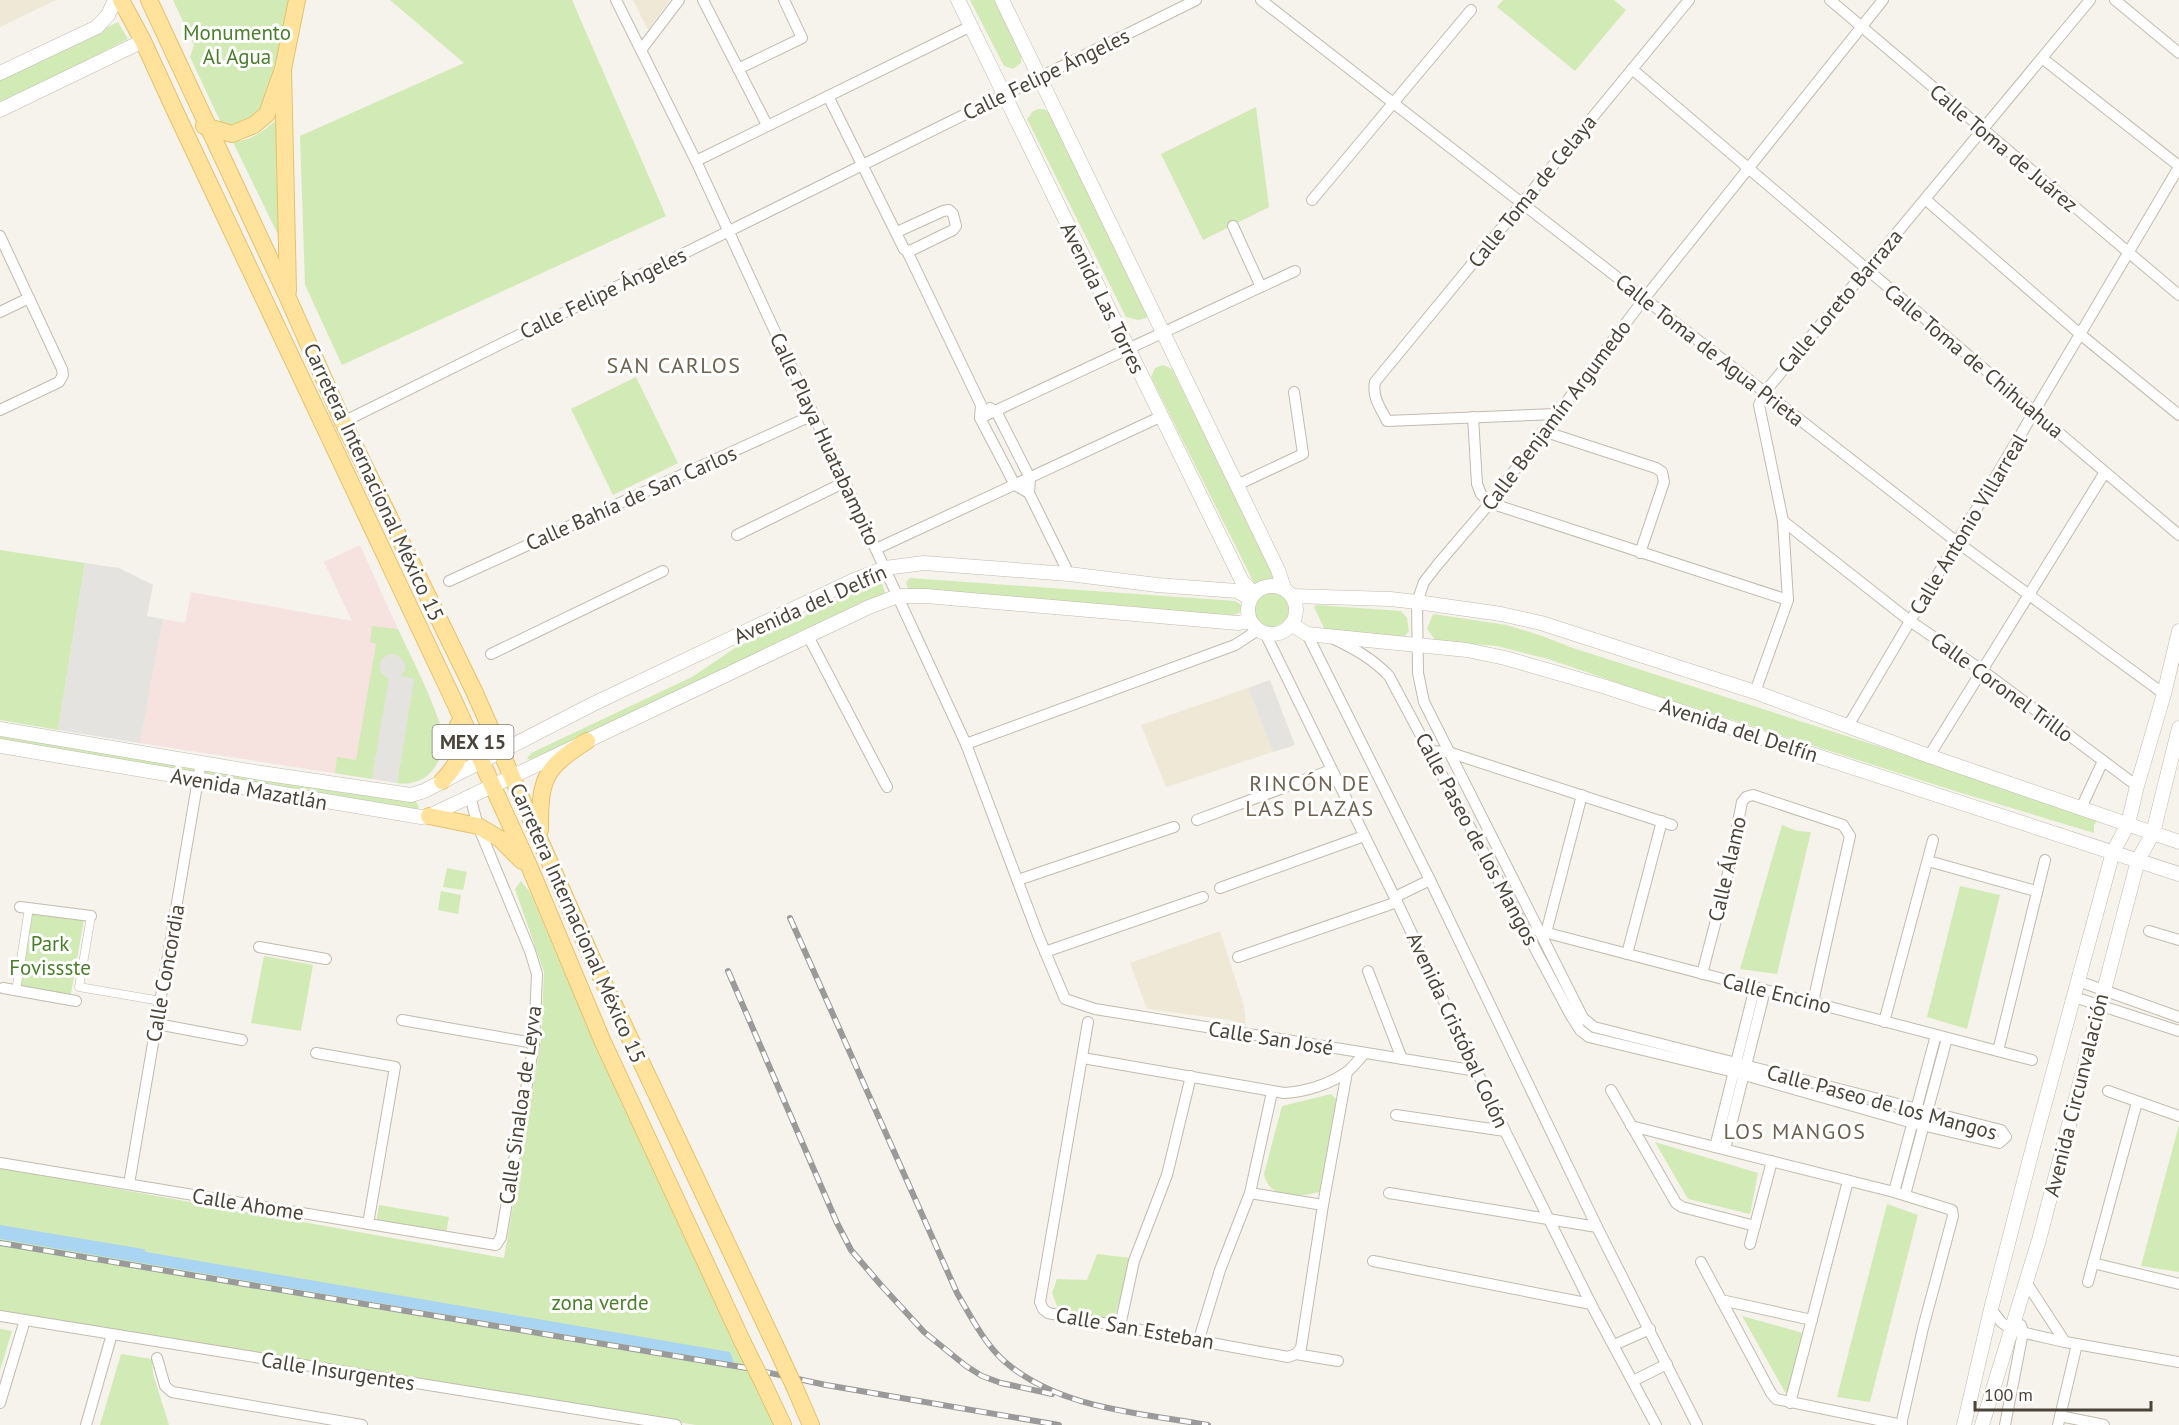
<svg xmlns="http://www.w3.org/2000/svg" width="2179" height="1425" font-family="'PT Sans',sans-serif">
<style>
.education{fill:#efe8d6}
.medical{fill:#f6e3e0}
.green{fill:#d2eab5}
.parking{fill:#e5e3e0}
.water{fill:#a9d4f2}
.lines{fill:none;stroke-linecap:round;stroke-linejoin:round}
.stream{stroke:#a9d4f2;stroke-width:4}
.pedestrian-casing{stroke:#c2bbae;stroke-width:9}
.minor-casing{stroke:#c2bbae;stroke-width:12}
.tertiary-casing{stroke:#c2bbae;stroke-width:15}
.primary-casing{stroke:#e6c16a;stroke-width:18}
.pedestrian{stroke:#fff;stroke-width:8}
.minor{stroke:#fff;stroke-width:10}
.tertiary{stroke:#fff;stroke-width:14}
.primary{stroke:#ffe39c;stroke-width:16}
.rail-casing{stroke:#9a9a9a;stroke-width:6}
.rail{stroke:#fff;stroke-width:4;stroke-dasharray:11;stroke-linecap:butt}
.primary-bridge-casing{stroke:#e6c16a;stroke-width:18;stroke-linecap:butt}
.primary-bridge{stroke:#ffe39c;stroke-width:16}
.labels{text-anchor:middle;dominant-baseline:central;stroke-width:6;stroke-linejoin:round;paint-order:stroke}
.shield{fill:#fff;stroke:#817c74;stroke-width:1.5}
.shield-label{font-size:20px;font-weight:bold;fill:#4b4439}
.park-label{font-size:21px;fill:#4a7f2a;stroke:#fff}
.street-label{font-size:21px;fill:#4b4439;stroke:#fff}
.neighbourhood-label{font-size:22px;letter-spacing:1.5px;fill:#6e6250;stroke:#fff}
</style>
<rect width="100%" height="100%" fill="#f6f3ec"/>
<g class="education">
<path d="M 0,0 L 56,0 L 0,27 Z"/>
<path d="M 633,0 L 670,0 L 648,30 Z"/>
<path d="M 1248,688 L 1273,752 L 1166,787 L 1141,725 Z"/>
<path d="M 1220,931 L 1244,1006 L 1246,1026 L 1230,1020 L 1147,1009 L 1130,963 Z"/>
</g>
<path class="medical" d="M 360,545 L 440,722 L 443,740 L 442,750 L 440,759 L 427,776 L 404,784 L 140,743 L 163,619 L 185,623 L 191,592 L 352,621 L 324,562 Z"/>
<g class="green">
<path d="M 173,0 L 291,0 L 272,84 L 263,110 L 237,125 L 222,125 L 190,57 L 194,45 Z"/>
<path d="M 390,0 L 572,0 L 666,216 L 342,365 L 305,285 L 300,136 L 464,63 Z"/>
<path d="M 970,0 L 996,0 L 1021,50 L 1021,63 L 1013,69 L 1004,66 Z"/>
<path d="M 1503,0 L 1614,0 L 1626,10 L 1575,71 L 1497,7 Z"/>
<path d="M 118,22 L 128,39 L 0,105 L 0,79 Z"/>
<path d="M 1256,107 L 1269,207 L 1203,240 L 1161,154 Z"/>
<path d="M 1038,109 L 1044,109 L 1050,113 L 1149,313 L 1146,318 L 1138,320 L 1126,317 L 1027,119 L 1032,112 Z"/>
<path d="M 277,119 L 281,241 L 232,140 C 248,144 265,130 277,119 Z"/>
<path d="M 1163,365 L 1172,369 L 1274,576 C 1269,585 1263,586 1254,583 L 1151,377 L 1155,368 Z"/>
<path d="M 636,377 L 678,463 L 613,495 L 571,409 Z"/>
<path d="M 0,550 L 85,563 L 58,730 L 0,720 Z"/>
<path d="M 910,578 L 1235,601 L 1243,606 L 1239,613 L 1233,615 L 1143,610 L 921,592 L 908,589 L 906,582 Z"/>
<path d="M 876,583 L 882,583 L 885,593 L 881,596 L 533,760 L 527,759 L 531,753 L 692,677 L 735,648 Z"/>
<circle cx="1270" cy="608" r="19"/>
<path d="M 1316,605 L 1401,611 L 1407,618 L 1409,631 L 1402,639 L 1325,630 L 1314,607 Z"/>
<path d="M 1433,614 L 1507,625 L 1542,636 L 1573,648 L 1884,748 L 2098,819 L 2094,825 L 2094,833 L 1955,791 L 1645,692 L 1548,659 L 1497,646 L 1436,641 L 1427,629 Z"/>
<path d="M 372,626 L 398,629 C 410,655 443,717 443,743 C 443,754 438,764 431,772 C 422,782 408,785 397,783 L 414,679 L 400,676 L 401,658 L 393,654 L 385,657 L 380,664 L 381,673 L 389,679 L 372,779 L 335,773 L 337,757 L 356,760 L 376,644 L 370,642 Z"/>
<path d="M 0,729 L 413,797 L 418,805 L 419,812 L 0,742 Z"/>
<path d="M 1782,825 L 1797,831 L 1811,832 L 1777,974 L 1740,969 Z"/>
<path d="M 447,868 L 467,872 L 463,890 L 443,887 Z"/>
<path d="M 521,881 L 530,892 L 561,965 L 775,1425 L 696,1425 L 0,1312 L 0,1168 L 504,1258 L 541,1040 L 544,972 L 515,889 Z"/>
<path d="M 1960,886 L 2000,895 L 1967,1029 L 1927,1017 Z"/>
<path d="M 441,891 L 461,895 L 458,914 L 438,910 Z"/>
<path d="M 31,910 L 84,919 L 70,999 L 17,992 Z"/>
<path d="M 264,956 L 313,965 L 301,1031 L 251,1023 Z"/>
<path d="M 1331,1094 L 1337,1100 L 1326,1190 C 1305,1197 1269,1202 1264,1174 L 1282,1106 Z"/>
<path d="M 2179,1125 L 2179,1272 L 2141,1266 Z"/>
<path d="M 1655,1142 L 1758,1173 L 1750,1214 L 1688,1199 Z"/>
<path d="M 1887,1204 L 1918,1215 L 1870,1402 L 1837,1397 Z"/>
<path d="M 379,1205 L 449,1217 L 446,1234 L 376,1223 Z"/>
<path d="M 1097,1254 L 1131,1258 L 1115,1317 L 1107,1320 L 1059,1311 L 1052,1293 L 1057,1279 L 1087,1280 Z"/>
<path d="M 1742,1316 L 1803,1333 L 1789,1399 Z"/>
<path d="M 0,1329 L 12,1331 L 0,1370 Z"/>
<path d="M 121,1354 L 152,1359 L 153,1374 L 169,1425 L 100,1425 Z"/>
</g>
<g class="parking">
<path d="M 85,563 L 119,568 L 153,585 L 147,616 L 163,619 L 140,743 L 58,730 Z"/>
<path d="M 390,654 L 398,655 L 405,663 L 405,670 L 401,676 L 414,679 L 397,783 L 372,779 L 389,679 L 381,673 L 380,664 L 382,659 Z"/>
<path d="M 1270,680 L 1295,745 L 1273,752 L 1248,688 Z"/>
</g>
<path class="water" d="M 0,1227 L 730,1352 L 734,1363 L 0,1239 Z"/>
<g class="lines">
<path class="stream" d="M 0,1227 L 143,1251"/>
<g class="pedestrian-casing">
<g id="pedestrian">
<path d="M 91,916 L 79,987 L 161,1001"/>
<path d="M 16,991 L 29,908"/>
</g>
</g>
<g class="minor-casing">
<g id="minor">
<path d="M 616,0 L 696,161 L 966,744 L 1038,935 L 1065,999 L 1095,1009 L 1477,1071"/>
<path d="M 703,0 L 767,125"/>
<path d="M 1261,0 L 1957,542 L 2164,694"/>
<path d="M 1830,0 L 2179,295"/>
<path d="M 2115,0 L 2179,53"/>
<path d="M 641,50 L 679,0"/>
<path d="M 2042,58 L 2179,166"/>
<path d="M 738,69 L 802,38 L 784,0"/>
<path d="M 1632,69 L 2179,535"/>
<path d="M 828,96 L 904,249 L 907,251 L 981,405 L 980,418 L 1015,485 L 1029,493"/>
<path d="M 696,161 L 971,26"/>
<path d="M 1925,199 L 2080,334 L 2179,415"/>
<path d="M 1312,200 L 1471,10"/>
<path d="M 1233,226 L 1261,287"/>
<path d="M 897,232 L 943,211 L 949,210 L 953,214 L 956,226 L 953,230 L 912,250 L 907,251"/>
<path d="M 0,236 L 62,369 L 63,375 L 59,382 L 0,410"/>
<path d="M 0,312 L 29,298"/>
<path d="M 990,408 L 996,411 L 1030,478 L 1029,493 L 1069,574"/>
<path d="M 1555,414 L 1387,421 C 1380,407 1372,397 1375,382 L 1689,0"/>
<path d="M 1473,417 L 1477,484 L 1481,494 L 1490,503 L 1788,600"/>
<path d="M 980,418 L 1295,271"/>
<path d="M 343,422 L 1196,0"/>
<path d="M 1543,431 L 1656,468 L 1662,472 L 1664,482 L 1640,553"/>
<path d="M 1237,485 L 1303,454 L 1294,392"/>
<path d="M 1783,521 L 1910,621 L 1983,671 L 2137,786"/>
<path d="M 737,535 L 845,482"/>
<path d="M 876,549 L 1160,417"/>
<path d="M 449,581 L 813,415"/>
<path d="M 1265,633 L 1397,902 L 1505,1131 L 1591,1304 L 1656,1425"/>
<path d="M 1307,634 L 1430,880 L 1597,1227 L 1697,1425"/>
<path d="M 808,636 L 887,787"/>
<path d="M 1334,639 C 1355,649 1373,659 1389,676 L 1570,1014 L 1580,1030 L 1589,1037 L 1734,1072 L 1913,1123 L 1999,1143 L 2006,1137 L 2001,1130 L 1594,1027 L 1583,1018 L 1424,702 L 1418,673 L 1417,602 L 1424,582 L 1438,564 L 1490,503 L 1644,299 L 1883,0"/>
<path d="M 491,654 L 663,571"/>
<path d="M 1755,692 L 1788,600 L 1783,521 L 1759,405 L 1764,393 L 2090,0"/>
<path d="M 1848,726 L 2179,167"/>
<path d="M 966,744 L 1235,645 L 1258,630"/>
<path d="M 1431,751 L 1448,752 L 1672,825"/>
<path d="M 1929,756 L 2105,472"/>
<path d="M 2081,808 L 2103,761"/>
<path d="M 1197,820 L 1331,770"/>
<path d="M 1928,861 L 2036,891"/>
<path d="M 1018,880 L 1174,827"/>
<path d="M 1220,888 L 1364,836"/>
<path d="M 1395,897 L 1430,880"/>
<path d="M 20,907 L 91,916"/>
<path d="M 1536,930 L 2032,1060"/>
<path d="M 2149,931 L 2179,940"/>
<path d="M 1546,933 L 1582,795"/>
<path d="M 259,947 L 326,959"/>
<path d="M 1045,952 L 1203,897"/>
<path d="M 1627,954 L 1662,821"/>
<path d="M 1238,957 L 1397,902"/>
<path d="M 1368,971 L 1402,1059"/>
<path d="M 1702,974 L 1727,878 L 1742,802 L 1746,797 L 1753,795 L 1843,825 L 1850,836 L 1813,1002"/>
<path d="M 2078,981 L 2179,1017"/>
<path d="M 3,988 L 76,1001"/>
<path d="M 2074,997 L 2179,1031"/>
<path d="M 402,1020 L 534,1043"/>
<path d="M 1088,1022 L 1040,1302 L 1043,1309 L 1048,1313 L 1288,1357 L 1296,1354 L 1338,1361"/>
<path d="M 1884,1022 L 1933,840"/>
<path d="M 157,1024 L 242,1040"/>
<path d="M 1998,1051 L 2045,860"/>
<path d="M 316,1053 L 395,1067 L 368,1224"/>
<path d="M 1083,1058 L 1284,1093 C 1305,1092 1331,1084 1348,1071 C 1354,1066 1359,1059 1365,1053"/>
<path d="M 1611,1090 L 1676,1203 L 1682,1207 L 1755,1226"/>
<path d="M 2108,1091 L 2179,1116"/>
<path d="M 1396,1115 L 1505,1131"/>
<path d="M 1631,1126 L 1894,1192 L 1952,1210 L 1953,1216 L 1923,1328 L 1901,1425"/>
<path d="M 1715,1147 L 1755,987"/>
<path d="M 1725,1149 L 1765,990"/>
<path d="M 0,1163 L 496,1245 L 501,1237 L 534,1043 L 537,974 L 530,951 L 478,826 L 470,796"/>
<path d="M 129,1184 L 201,762"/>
<path d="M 1894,1192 L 1936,1035"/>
<path d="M 1250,1193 L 1323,1205"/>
<path d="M 1389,1193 L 1597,1227"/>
<path d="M 1905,1195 L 1947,1038"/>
<path d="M 1750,1244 L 1772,1161"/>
<path d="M 1373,1261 L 1591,1304"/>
<path d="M 1701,1262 L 1771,1393 L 1776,1399 L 1902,1425"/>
<path d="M 2093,1263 L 2179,1284"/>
<path d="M 2026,1282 L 2065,1342"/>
<path d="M 2088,1282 L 2137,1102"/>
<path d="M 1721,1300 L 1812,1320"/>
<path d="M 1991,1309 L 2001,1322 L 2012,1330 L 2065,1342 L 2179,1362"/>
<path d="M 0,1316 L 676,1425"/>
<path d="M 1120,1326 L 1134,1261 L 1167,1175 L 1191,1076"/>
<path d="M 1199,1339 L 1220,1270 L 1250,1193 L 1272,1092"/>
<path d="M 1614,1345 L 1650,1329"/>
<path d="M 1296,1354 L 1301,1348 L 1323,1205 L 1347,1072"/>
<path d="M 157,1358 L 165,1386 L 172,1392 L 362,1425"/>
<path d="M 1633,1381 L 1667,1364"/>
<path d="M 0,1403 L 25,1320"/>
<path d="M 1790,1403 L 1848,1181"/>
<path d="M 2060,1416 L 2104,1425"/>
<path d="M 86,1425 L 112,1334"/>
<path d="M 2005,1425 L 2023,1332 L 2021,1325"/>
<path d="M 2058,1425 L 2077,1344"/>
</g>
</g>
<g class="tertiary-casing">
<g id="tertiary">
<path d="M 958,0 L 1242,581 L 1253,593"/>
<path d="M 1002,0 L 1278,570 L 1284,588"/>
<path d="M 0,73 L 97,27 L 108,15 L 115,0"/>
<path d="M 0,110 L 143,41"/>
<circle cx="1272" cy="610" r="24"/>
<path d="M 1292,596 L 1390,599 L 1417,602 L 1501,614 L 1541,623 L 1755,692 L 1929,756 L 2179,842"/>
<path d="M 1291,624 L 1307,634 L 1467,650 L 1505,658 L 1606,687 L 2179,874"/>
<path d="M 0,729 L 261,773 L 411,795 L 424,791 L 593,704 L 852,581 L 885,568 L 924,563 L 1069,574 L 1157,585 L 1237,591 L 1249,598"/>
<path d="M 0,746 L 421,817 L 429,816 L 869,607 L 898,596 L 926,596 L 1238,623 L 1250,621"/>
<path d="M 1964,1425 L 1991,1309 L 2034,1143 L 2113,852 L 2128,824 L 2137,786 L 2164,694 L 2179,631"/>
<path d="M 1982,1425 L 2039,1240 L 2138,860 L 2153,833 L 2179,728"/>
</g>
</g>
<g class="primary-casing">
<g id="primary">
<path d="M 121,0 L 143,41 L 176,113 L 454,701 L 530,868 L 602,1040 L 743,1343"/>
<path d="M 149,0 L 288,298 L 343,422 L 474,691 L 591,956 L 775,1345"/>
<path d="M 283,69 L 288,291"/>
<path d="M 204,126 L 232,134 L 254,125 L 267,114 L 283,69 L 297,0"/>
<path d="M 442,781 C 460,762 465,751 458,725"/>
<path d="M 429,816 L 478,826 L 500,839 L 522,861"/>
<path d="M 540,830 C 540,779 543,769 587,741"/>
<path d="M 764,1385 L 783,1425"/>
<path d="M 795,1388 L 811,1425"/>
</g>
</g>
<use href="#pedestrian" class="pedestrian"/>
<use href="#minor" class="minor"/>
<use href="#tertiary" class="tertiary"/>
<use href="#primary" class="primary"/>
<g class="rail-casing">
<g id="rail">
<path d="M 790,918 L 957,1293 C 970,1315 984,1343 1004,1361 C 1059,1409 1140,1413 1208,1425"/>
<path d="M 728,971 L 837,1223 L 851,1250 L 880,1284 L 924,1332 L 966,1366 L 982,1376 L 1001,1383 L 1052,1394"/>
<path d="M 0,1243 L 747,1368 L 826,1385 L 1059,1425"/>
</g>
</g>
<use href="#rail" class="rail"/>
<g class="primary-bridge-casing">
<g id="primary-bridge">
<path d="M 743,1343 L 764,1385"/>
<path d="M 775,1345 L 795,1388"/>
</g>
</g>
<use href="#primary-bridge" class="primary-bridge"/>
</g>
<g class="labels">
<rect class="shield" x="432.5" y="725" width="81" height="34" rx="4.5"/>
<g class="shield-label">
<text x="473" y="742">MEX 15</text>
</g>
<g class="park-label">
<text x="237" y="32">Monumento<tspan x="237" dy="24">Al Agua</tspan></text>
<text x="50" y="943">Park<tspan x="50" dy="24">Fovissste</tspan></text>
<text x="600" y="1302">zona verde</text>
</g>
<g class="street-label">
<text transform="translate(1046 74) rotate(-26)">Calle Felipe Ángeles</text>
<text transform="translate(2004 148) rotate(40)">Calle Toma de Juárez</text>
<text transform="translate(1532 191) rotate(-51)">Calle Toma de Celaya</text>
<text transform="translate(603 293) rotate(-26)">Calle Felipe Ángeles</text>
<text transform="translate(1103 298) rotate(64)">Avenida Las Torres</text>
<text transform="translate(1840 301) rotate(-50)">Calle Loreto Barraza</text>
<text transform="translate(1710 350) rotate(38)">Calle Toma de Agua Prieta</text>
<text transform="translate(1974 361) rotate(40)">Calle Toma de Chihuahua</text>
<text transform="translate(1556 415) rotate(-53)">Calle Benjamín Argumedo</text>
<text transform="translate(825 439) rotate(65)">Calle Playa Huatabampito</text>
<text transform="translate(374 482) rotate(65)">Carretera Internacional México 15</text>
<text transform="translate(631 498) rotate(-24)">Calle Bahía de San Carlos</text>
<text transform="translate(1968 524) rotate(-59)">Calle Antonio Villarreal</text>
<text transform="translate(810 604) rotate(-24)">Avenida del Delfín</text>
<text transform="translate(2002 687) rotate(36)">Calle Coronel Trillo</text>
<text transform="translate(1739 730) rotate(18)">Avenida del Delfín</text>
<text transform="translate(249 789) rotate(10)">Avenida Mazatlán</text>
<text transform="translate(1477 839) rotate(62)">Calle Paseo de los Mangos</text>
<text transform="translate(1727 869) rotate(-77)">Calle Álamo</text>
<text transform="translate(578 923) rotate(66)">Carretera Internacional México 15</text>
<text transform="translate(165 973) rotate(-80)">Calle Concordia</text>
<text transform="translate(1777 993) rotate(14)">Calle Encino</text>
<text transform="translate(1458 1030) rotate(65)">Avenida Cristóbal Colón</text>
<text transform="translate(1271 1038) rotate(9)">Calle San José</text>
<text transform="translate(2076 1095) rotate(-76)">Avenida Circunvalación</text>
<text transform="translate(1882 1102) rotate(15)">Calle Paseo de los Mangos</text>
<text transform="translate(520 1105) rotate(-82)">Calle Sinaloa de Leyva</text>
<text transform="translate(248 1204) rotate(9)">Calle Ahome</text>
<text transform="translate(1135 1328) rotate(10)">Calle San Esteban</text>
<text transform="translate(338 1371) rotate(9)">Calle Insurgentes</text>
</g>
<g class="neighbourhood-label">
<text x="674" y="365">SAN CARLOS</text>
<text x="1310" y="783">RINCÓN DE<tspan x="1310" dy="25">LAS PLAZAS</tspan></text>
<text x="1795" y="1131">LOS MANGOS</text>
</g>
</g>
<path d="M1975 1401v9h176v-9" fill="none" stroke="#4b4439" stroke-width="3"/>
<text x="1984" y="1401" font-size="18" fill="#4b4439" stroke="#ffffff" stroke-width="4.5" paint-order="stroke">100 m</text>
</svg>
